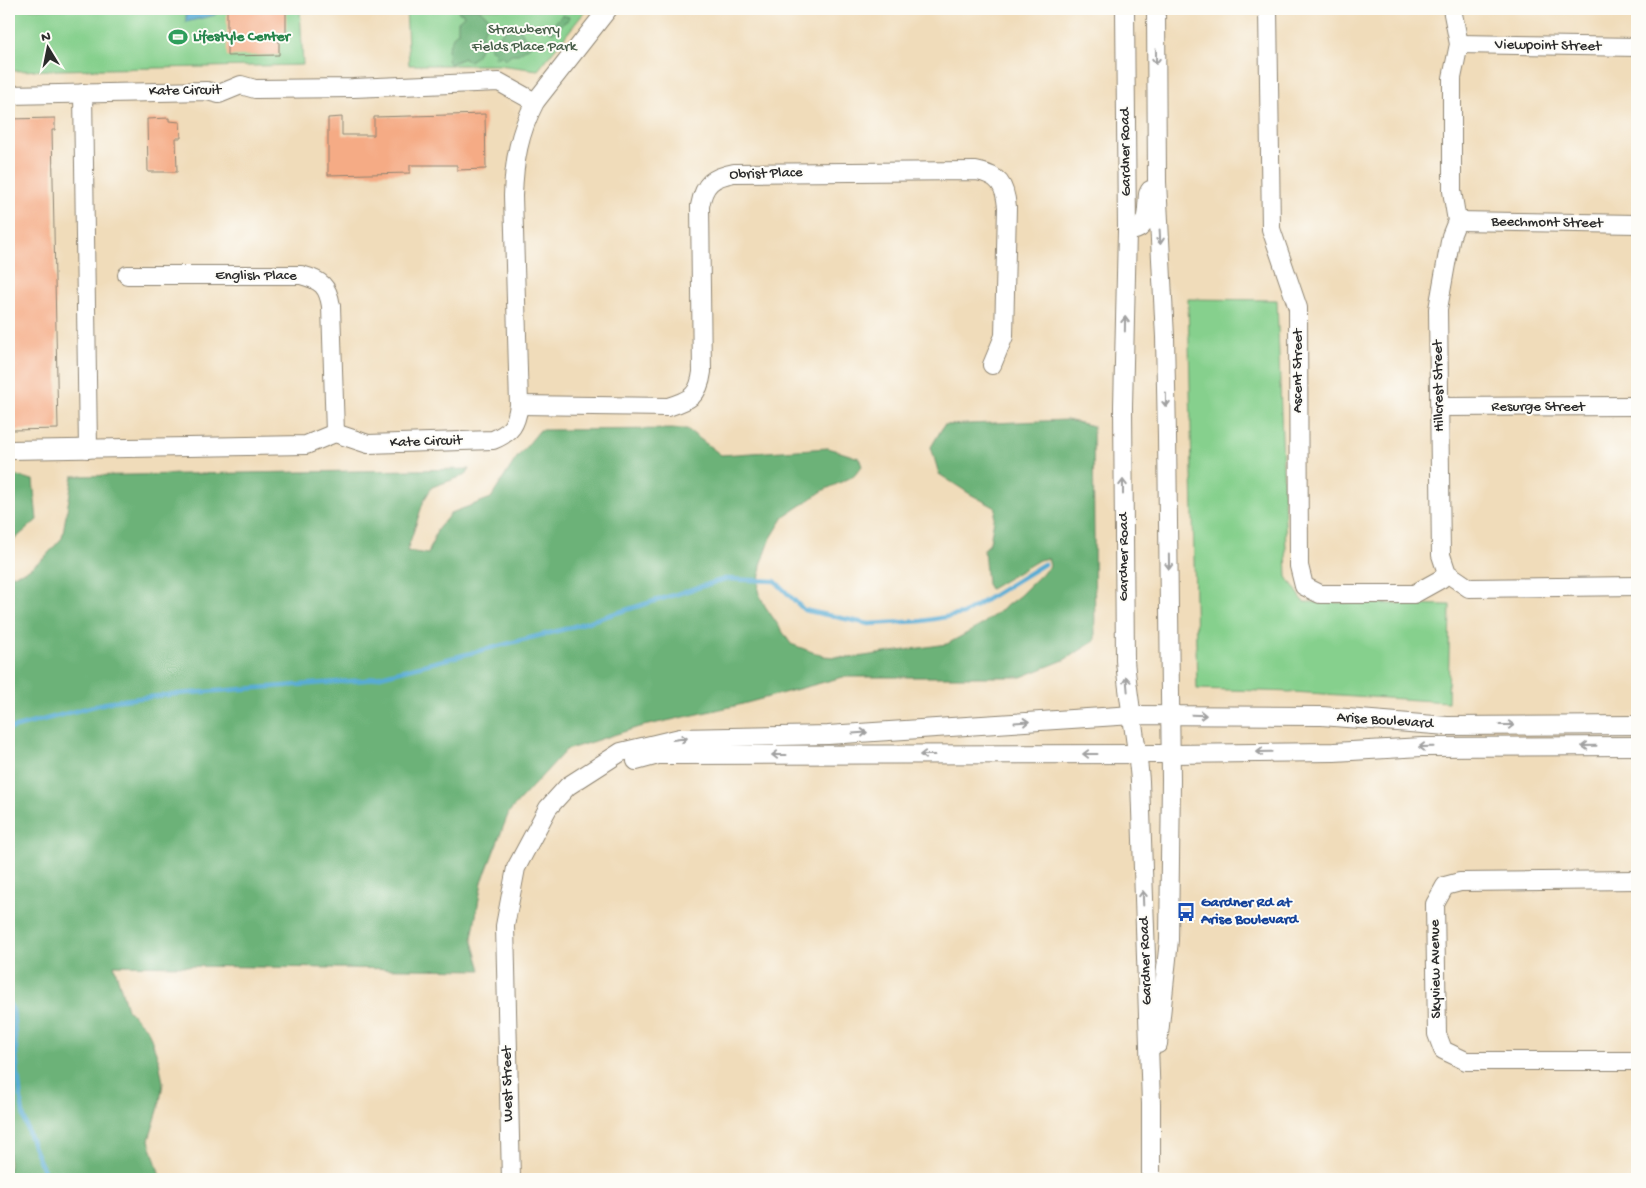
<svg xmlns="http://www.w3.org/2000/svg" width="1646" height="1188" font-family="'Gochi Hand',sans-serif">
<style>
.green{fill:#86d08d;stroke:#587e5c}
.forest{fill:#6cb278;stroke:#4c6e52}
.water{fill:#58acd4;stroke:#426c80}
.lines{fill:none;stroke-linecap:round;stroke-linejoin:round}
.stream{stroke:#58acd4;stroke-width:4.5}
.building{fill:#f5ab85}
.minor-casing{stroke:#8e8472;stroke-width:20}
.minor{stroke:#fff;stroke-width:18}
.oneway{stroke:#a0a0a0}
.labels{text-anchor:middle;dominant-baseline:central;stroke-width:4;stroke-linejoin:round;paint-order:stroke}
.park-label{font-size:15px;fill:#465d48;stroke:#fdfcf7}
.leisure-label{font-size:15px;font-weight:bold;fill:#27864d;stroke:#fdfcf7;text-anchor:start}
.street-label{font-size:15px;fill:#2b2b2b;stroke:#fdfcf7}
.transit-label{font-size:15px;font-weight:bold;fill:#164399;stroke:#fdfcf7;text-anchor:start}
</style>
<rect width="100%" height="100%" fill="#fdfcf7"/>
<filter id="ink" filterUnits="userSpaceOnUse"><feTurbulence type="fractalNoise" baseFrequency=".02" numOctaves="2"/><feDisplacementMap in="SourceGraphic" scale="10" xChannelSelector="R" yChannelSelector="G"/><feConvolveMatrix kernelMatrix="1 2 1 2 8 2 1 2 1" color-interpolation-filters="sRGB"/></filter>
<filter id="wash" filterUnits="userSpaceOnUse"><feTurbulence type="fractalNoise" baseFrequency=".0096" numOctaves="4" result="noise"/><feDisplacementMap in="SourceGraphic" scale="20" xChannelSelector="R" yChannelSelector="G"/><feGaussianBlur stdDeviation="1.12" result="paint"/><feColorMatrix in="noise" values="0 0 0 0 0 0 0 0 0 0 0 0 0 0 0 0 0 1.4 0 .05"/><feComposite in="paint" operator="in"/></filter>
<g filter="url(#wash)">
<rect width="100%" height="100%" fill="#f0dcba"/>
<g class="green">
<path d="M 9,9 L 300,9 L 303,65 L 9,71 Z"/>
<path d="M 406,9 L 587,9 L 538,70 L 499,65 L 409,65 Z"/>
<path d="M 1188,299 L 1277,300 L 1287,577 L 1304,602 L 1450,605 L 1448,702 L 1293,692 L 1197,689 Z"/>
</g>
<g class="forest">
<path d="M 458,9 L 478,9 L 490,18 C 489,24 484,27 483,33 C 480,43 481,57 469,61 L 464,58 L 450,64 L 447,61 C 449,56 448,54 448,49 C 449,45 452,40 454,35 L 458,32 L 458,21 L 464,16 L 463,13 L 459,13 Z"/>
<path d="M 562,15 L 569,17 L 568,20 C 562,23 559,29 554,32 L 551,32 L 549,29 Z"/>
<path d="M 508,26 L 519,27 L 524,36 L 530,41 L 530,46 L 518,54 L 511,54 L 506,60 L 501,55 L 495,58 L 494,57 L 495,51 L 490,49 L 490,47 Z"/>
<path d="M 1067,420 L 1093,426 L 1095,641 L 1064,660 L 1021,677 L 843,677 L 739,705 L 639,727 L 566,750 L 509,812 L 482,882 L 472,938 L 481,970 L 114,965 L 127,1009 L 148,1030 L 159,1061 L 163,1083 L 159,1107 L 149,1140 L 161,1179 L 9,1179 L 9,576 L 26,571 L 43,559 L 62,538 L 73,476 L 469,469 L 466,475 L 432,487 L 424,500 L 407,551 L 428,554 L 437,530 L 451,513 L 491,498 L 515,460 L 540,430 L 687,429 L 721,455 L 828,448 L 859,458 L 862,466 L 854,476 L 824,490 L 784,517 L 771,538 L 761,565 L 758,591 L 765,606 L 791,644 L 823,656 L 850,658 L 947,644 L 980,626 L 1019,596 L 1050,566 L 1048,558 L 1039,560 L 990,589 L 987,584 L 984,550 L 990,542 L 996,508 L 970,494 L 939,474 L 931,447 L 944,425 Z"/>
<path d="M 9,474 L 33,480 L 37,520 L 14,540 L 9,540 Z"/>
</g>
<path class="water" d="M 173,9 L 219,9 L 215,15 L 186,22 L 186,10 L 173,10 Z"/>
<g class="lines">
<g class="stream">
<path d="M 9,729 L 113,701 L 177,694 L 365,680 L 565,629 L 725,579 L 775,581 L 804,610 L 869,624 L 922,621 L 963,614 L 1044,564"/>
<path d="M 9,1003 L 13,1010 C 16,1046 17,1083 24,1118 C 29,1138 39,1161 48,1179"/>
</g>
</g>
<g id="blocks">
<g class="building">
<path d="M 227,9 L 286,9 L 286,40 L 279,40 L 279,55 L 227,56 Z"/>
<path d="M 485,114 L 486,169 L 457,170 L 457,165 L 410,165 L 410,173 L 328,175 L 328,118 L 342,117 L 342,135 L 374,135 L 374,117 Z"/>
<path d="M 55,118 L 55,130 L 52,130 L 58,429 L 12,430 L 9,292 L 9,119 Z"/>
<path d="M 169,118 L 169,121 L 180,122 L 181,138 L 176,138 L 177,172 L 148,172 L 147,119 Z"/>
</g>
</g>
</g>
<g filter="url(#ink)">
<use href="#blocks" fill-opacity="0" stroke="#8e8472" stroke-width="1"/>
<g class="lines">
<g class="minor-casing">
<g id="minor">
<path d="M 1125,9 L 1127,231 L 1123,407 L 1125,660 C 1128,701 1137,740 1140,781 L 1151,1104 L 1151,1179"/>
<path d="M 1156,9 L 1157,182 L 1165,337 L 1167,436 L 1171,780 L 1169,940 L 1158,1044"/>
<path d="M 1268,9 L 1271,229 L 1298,308 L 1299,566 L 1304,586 L 1320,594 L 1414,594 L 1441,579 L 1447,573"/>
<path d="M 1452,9 L 1459,44 L 1452,78 L 1452,191 L 1457,221 L 1451,236 L 1438,309 L 1441,555 L 1447,573 L 1469,588 L 1637,586"/>
<path d="M 1459,44 L 1637,47"/>
<path d="M 83,93 L 88,449"/>
<path d="M 9,95 L 207,91 L 219,94 L 241,85 L 255,89 L 353,88 L 499,82 L 535,102"/>
<path d="M 1457,221 L 1637,224"/>
<path d="M 1127,231 C 1150,231 1146,212 1148,194 L 1150,190"/>
<path d="M 127,275 L 301,275 C 321,280 328,286 331,306 L 335,433"/>
<path d="M 519,405 L 668,407 C 690,400 699,396 702,372 L 700,206 C 704,183 713,177 734,173 L 976,171 C 999,175 1005,185 1007,207 L 1004,336 L 992,365"/>
<path d="M 1440,407 L 1637,406"/>
<path d="M 9,450 L 306,445 L 335,433 L 368,444 L 493,440 C 512,432 516,425 519,405 L 513,196 C 514,161 519,133 535,102 L 608,9"/>
<path d="M 636,761 L 658,755 L 675,755 L 1171,754 L 1334,752 L 1422,747 L 1637,746"/>
<path d="M 1637,880 L 1460,882 L 1445,886 L 1435,904 L 1437,1034 L 1443,1050 L 1466,1061 L 1637,1061"/>
<path d="M 511,1179 L 505,926 L 516,868 L 548,808 L 568,786 L 621,752 L 680,738 L 828,735 L 1133,715 L 1322,716 L 1447,726 L 1637,725"/>
</g>
</g>
<use href="#minor" class="minor"/>
</g>
<defs><path id="oneway-shaft" d="M-6 0H5M1.5-3L5.5 0L1.5 3" fill="none" stroke-width="1.6" stroke-linecap="round" stroke-linejoin="round" transform="scale(1.25)"/></defs>
<g class="oneway">
<use href="#oneway-shaft" transform="translate(1156 57) rotate(90)"/>
<use href="#oneway-shaft" transform="translate(1160 237) rotate(87)"/>
<use href="#oneway-shaft" transform="translate(1125 324) rotate(-89)"/>
<use href="#oneway-shaft" transform="translate(1166 400) rotate(89)"/>
<use href="#oneway-shaft" transform="translate(1123 487) rotate(-90)"/>
<use href="#oneway-shaft" transform="translate(1169 562) rotate(89)"/>
<use href="#oneway-shaft" transform="translate(1127 684) rotate(-95)"/>
<use href="#oneway-shaft" transform="translate(1199 715) rotate(2)"/>
<use href="#oneway-shaft" transform="translate(1022 722) rotate(-4)"/>
<use href="#oneway-shaft" transform="translate(1507 725)"/>
<use href="#oneway-shaft" transform="translate(860 733) rotate(-4)"/>
<use href="#oneway-shaft" transform="translate(680 739) rotate(-7)"/>
<use href="#oneway-shaft" transform="translate(1589 746) rotate(179)"/>
<use href="#oneway-shaft" transform="translate(1426 747) rotate(179)"/>
<use href="#oneway-shaft" transform="translate(1264 752) rotate(179)"/>
<use href="#oneway-shaft" transform="translate(1090 754) rotate(180)"/>
<use href="#oneway-shaft" transform="translate(779 755) rotate(-180)"/>
<use href="#oneway-shaft" transform="translate(927 755) rotate(180)"/>
<use href="#oneway-shaft" transform="translate(1143 898) rotate(-92)"/>
</g>
</g>
<defs>
<g id="stadium-bare" transform="scale(1.5)"><path d="M0-5a6.5 5 0 1 0 0 10a6.5 5 0 1 0 0-10ZM-3.5-1.8h7v3.6h-7Z" fill="#2e9e5b" stroke="#fdfcf7" stroke-width="2.5" paint-order="stroke"/></g>
<g id="bus-bare" transform="scale(1.5)"><path d="M-5-6H5V4H4V6H2V4H-2V6H-4V4H-5ZM-3.5-4V0h7V-4ZM-3.5 1.2v1.5H-2V1.2ZM2 1.2v1.5H3.5V1.2Z" fill="#1a4fb4" stroke="#fdfcf7" stroke-width="2.5" paint-order="stroke"/></g>
</defs>
<g fill-rule="evenodd">
<use href="#stadium-bare" x="178" y="37"/>
<use href="#bus-bare" x="1186" y="912"/>
</g>
<g class="labels">
<g class="park-label">
<text x="524" y="30">Strawberry<tspan x="524" dy="17">Fields Place Park</tspan></text>
</g>
<g class="leisure-label">
<text x="193" y="37">Lifestyle Center</text>
</g>
<g class="street-label">
<text transform="translate(1548 46) rotate(1)">Viewpoint Street</text>
<text transform="translate(185 91) rotate(-1)">Kate Circuit</text>
<text transform="translate(1126 152) rotate(-91)">Gardner Road</text>
<text transform="translate(766 174) rotate(-2)">Obrist Place</text>
<text transform="translate(1547 223) rotate(1)">Beechmont Street</text>
<text x="256" y="276">English Place</text>
<text transform="translate(1298 371) rotate(-90)">Ascent Street</text>
<text transform="translate(1439 386) rotate(-91)">Hillcrest Street</text>
<text x="1538" y="407">Resurge Street</text>
<text transform="translate(426 442) rotate(-2)">Kate Circuit</text>
<text transform="translate(1124 557) rotate(-90)">Gardner Road</text>
<text transform="translate(1385 721) rotate(4)">Arise Boulevard</text>
<text transform="translate(1146 961) rotate(-92)">Gardner Road</text>
<text transform="translate(1436 969) rotate(-91)">Skyview Avenue</text>
<text transform="translate(508 1084) rotate(-91)">West Street</text>
</g>
<g class="transit-label">
<text x="1201" y="903">Gardner Rd at<tspan x="1201" dy="17">Arise Boulevard</tspan></text>
</g>
</g>
<rect width="1646" height="1188" fill="none" stroke="#fdfcf7" stroke-width="30"/>
<g transform="translate(48 48) rotate(350)" stroke="#fdfcf7" stroke-width="4" paint-order="stroke">
<path d="M0-4L9 19L0 12L-9 19Z" fill="#2b2b2b"/>
<text y="-8" font-size="14" font-weight="bold" text-anchor="middle" fill="#2b2b2b">N</text>
</g>
</svg>
